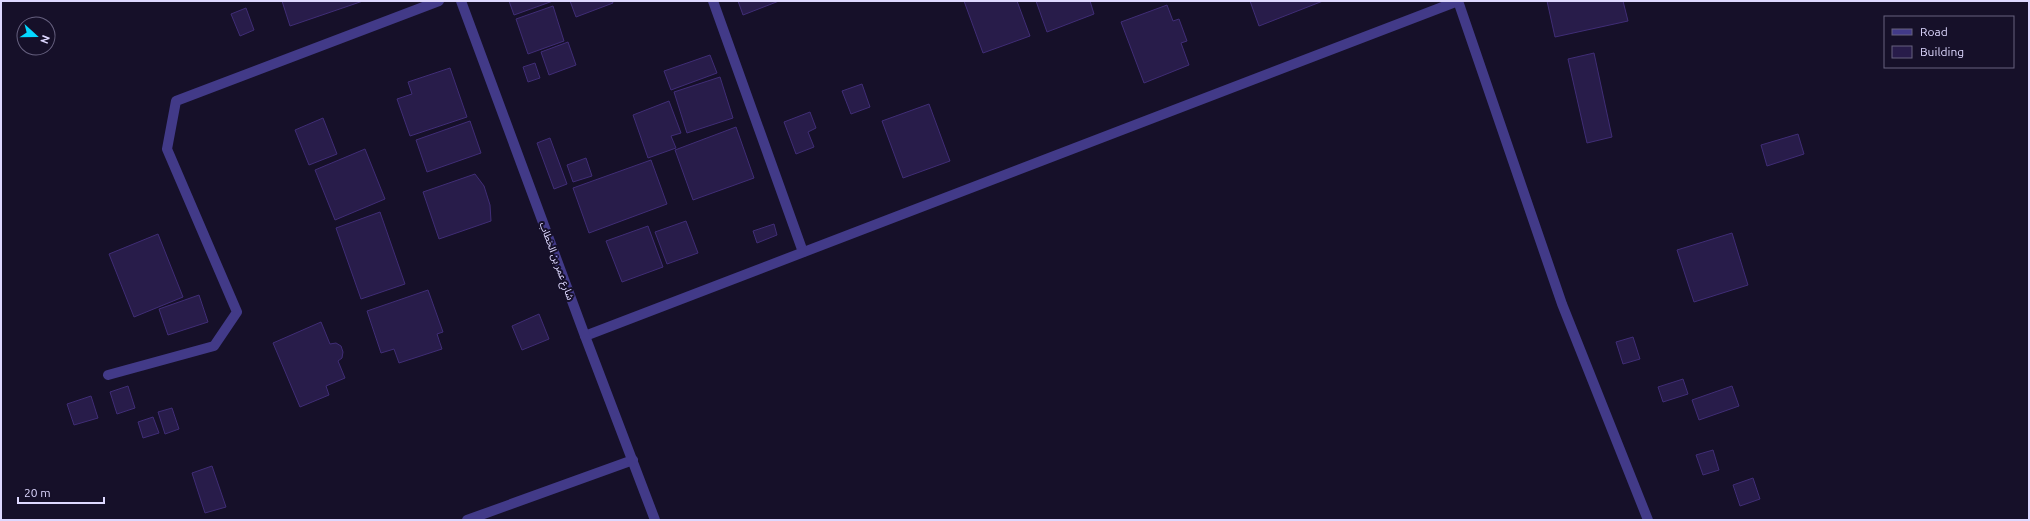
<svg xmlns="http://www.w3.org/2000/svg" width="2030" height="521" font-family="Ubuntu,'Noto Sans Arabic',sans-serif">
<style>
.building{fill:#281c4a;stroke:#402d76}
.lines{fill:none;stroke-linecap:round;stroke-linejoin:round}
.minor{stroke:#423a88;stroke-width:10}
.tertiary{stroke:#423a88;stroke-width:10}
.labels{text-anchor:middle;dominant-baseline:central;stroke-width:4;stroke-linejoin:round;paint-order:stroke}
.street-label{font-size:10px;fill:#ded8ff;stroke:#161029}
</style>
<rect width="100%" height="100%" fill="#161029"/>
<g class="building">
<path d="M 282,1 L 363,1 L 290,26 Z"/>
<path d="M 509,1 L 553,1 L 514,15 Z"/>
<path d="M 570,1 L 612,1 L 613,3 L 576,17 Z"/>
<path d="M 738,1 L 779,1 L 743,15 Z"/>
<path d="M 964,1 L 1017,1 L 1030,36 L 983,53 Z"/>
<path d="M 1036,1 L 1090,1 L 1094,14 L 1047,32 Z"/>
<path d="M 1250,1 L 1323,1 L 1259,26 Z"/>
<path d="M 1547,1 L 1623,1 L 1628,21 L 1555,37 Z"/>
<path d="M 1167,5 L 1173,21 L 1179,19 L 1187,41 L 1181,43 L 1189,65 L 1144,83 L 1121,22 Z"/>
<path d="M 553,6 L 564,41 L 528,54 L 516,19 Z"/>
<path d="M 246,8 L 254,30 L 240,36 L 231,14 Z"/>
<path d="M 568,42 L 576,65 L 549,75 L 541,52 Z"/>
<path d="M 1594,53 L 1612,137 L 1587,143 L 1568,59 Z"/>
<path d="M 710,55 L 717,73 L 671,90 L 664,71 Z"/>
<path d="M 535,63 L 540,78 L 528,82 L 523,67 Z"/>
<path d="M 450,68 L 467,117 L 410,136 L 397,99 L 412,94 L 408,82 Z"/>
<path d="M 720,77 L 733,118 L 687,133 L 674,92 Z"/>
<path d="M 862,84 L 870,107 L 851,114 L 842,91 Z"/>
<path d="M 669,101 L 681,133 L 671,136 L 676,148 L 648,158 L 633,115 Z"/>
<path d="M 929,104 L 950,161 L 903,178 L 882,121 Z"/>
<path d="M 810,112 L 816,128 L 808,132 L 814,147 L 796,154 L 784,122 Z"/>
<path d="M 323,118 L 337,154 L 309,165 L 295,130 Z"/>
<path d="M 470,121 L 481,153 L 427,172 L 416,140 Z"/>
<path d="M 736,127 L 754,178 L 693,200 L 675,150 Z"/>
<path d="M 1798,134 L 1804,154 L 1767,166 L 1761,145 Z"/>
<path d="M 550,138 L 567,184 L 554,189 L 537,143 Z"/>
<path d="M 365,149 L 385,199 L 335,220 L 315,170 Z"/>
<path d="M 586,158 L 592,176 L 573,182 L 567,165 Z"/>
<path d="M 651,160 L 667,204 L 589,233 L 573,188 Z"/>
<path d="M 475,174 L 484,186 L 490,205 L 491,221 L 439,239 L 423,192 Z"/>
<path d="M 380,212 L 405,284 L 361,299 L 336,228 Z"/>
<path d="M 686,221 L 698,253 L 667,264 L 655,232 Z"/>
<path d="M 774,224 L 777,235 L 757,243 L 753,231 Z"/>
<path d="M 648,226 L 663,267 L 622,282 L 606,241 Z"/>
<path d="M 1732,233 L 1748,285 L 1694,302 L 1677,250 Z"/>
<path d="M 158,234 L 183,297 L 134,317 L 109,254 Z"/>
<path d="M 428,290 L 443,332 L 437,334 L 442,349 L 399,363 L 394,349 L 381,353 L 367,311 Z"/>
<path d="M 199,295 L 208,322 L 168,335 L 159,309 Z"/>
<path d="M 539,314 L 549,339 L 522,350 L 512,326 Z"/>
<path d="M 321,322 L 330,344 L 336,343 L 341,346 L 343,352 L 342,358 L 338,361 L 345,378 L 326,386 L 329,395 L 300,407 L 273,343 Z"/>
<path d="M 1633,337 L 1640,359 L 1623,364 L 1616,342 Z"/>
<path d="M 1683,379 L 1688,394 L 1663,402 L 1658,387 Z"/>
<path d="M 128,386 L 135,408 L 117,414 L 110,392 Z"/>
<path d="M 1732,386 L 1739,406 L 1699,420 L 1692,400 Z"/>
<path d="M 91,396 L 98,418 L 74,425 L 67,404 Z"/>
<path d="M 172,408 L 179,429 L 165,434 L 158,412 Z"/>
<path d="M 153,417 L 159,433 L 143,438 L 138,422 Z"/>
<path d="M 1713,450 L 1719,470 L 1703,475 L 1696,455 Z"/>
<path d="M 212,466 L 226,507 L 205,513 L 192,473 Z"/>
<path d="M 1753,478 L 1760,499 L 1740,506 L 1733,485 Z"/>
</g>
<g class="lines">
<g class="minor">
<path d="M 713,1 L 803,252"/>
<path d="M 1458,1 L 1562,304 L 1648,520"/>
<path d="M 585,336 L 1458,1"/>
<path d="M 108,375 L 214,346 L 237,312 L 167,149 L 176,101 L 439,1"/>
<path d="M 467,520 L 633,460"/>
</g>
<path class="tertiary" d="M 461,1 L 585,336 L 655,520"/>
</g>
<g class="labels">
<g class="street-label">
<text transform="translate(557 261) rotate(70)">شارع عمر بن الخطاب</text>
</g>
</g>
<rect width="2030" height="521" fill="none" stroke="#ded8ff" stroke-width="4"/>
<rect x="1884" y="16" width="130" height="52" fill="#161029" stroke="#66607f"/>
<rect x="1892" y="29" width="20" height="6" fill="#423a88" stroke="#66607f"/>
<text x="1920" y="36" font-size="12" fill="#ded8ff">Road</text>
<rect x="1892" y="46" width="20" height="12" fill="#281c4a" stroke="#66607f"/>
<text x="1920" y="56" font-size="12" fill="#ded8ff">Building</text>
<g transform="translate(36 36) rotate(111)"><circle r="19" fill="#161029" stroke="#66607f"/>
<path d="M0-3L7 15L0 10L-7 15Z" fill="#04d8ff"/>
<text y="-6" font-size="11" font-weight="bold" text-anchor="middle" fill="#ded8ff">N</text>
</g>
<path d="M18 497v6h86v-6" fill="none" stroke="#ded8ff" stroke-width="2"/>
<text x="24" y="497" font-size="12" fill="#ded8ff" stroke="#161029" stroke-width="3" paint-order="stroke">20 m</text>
</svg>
